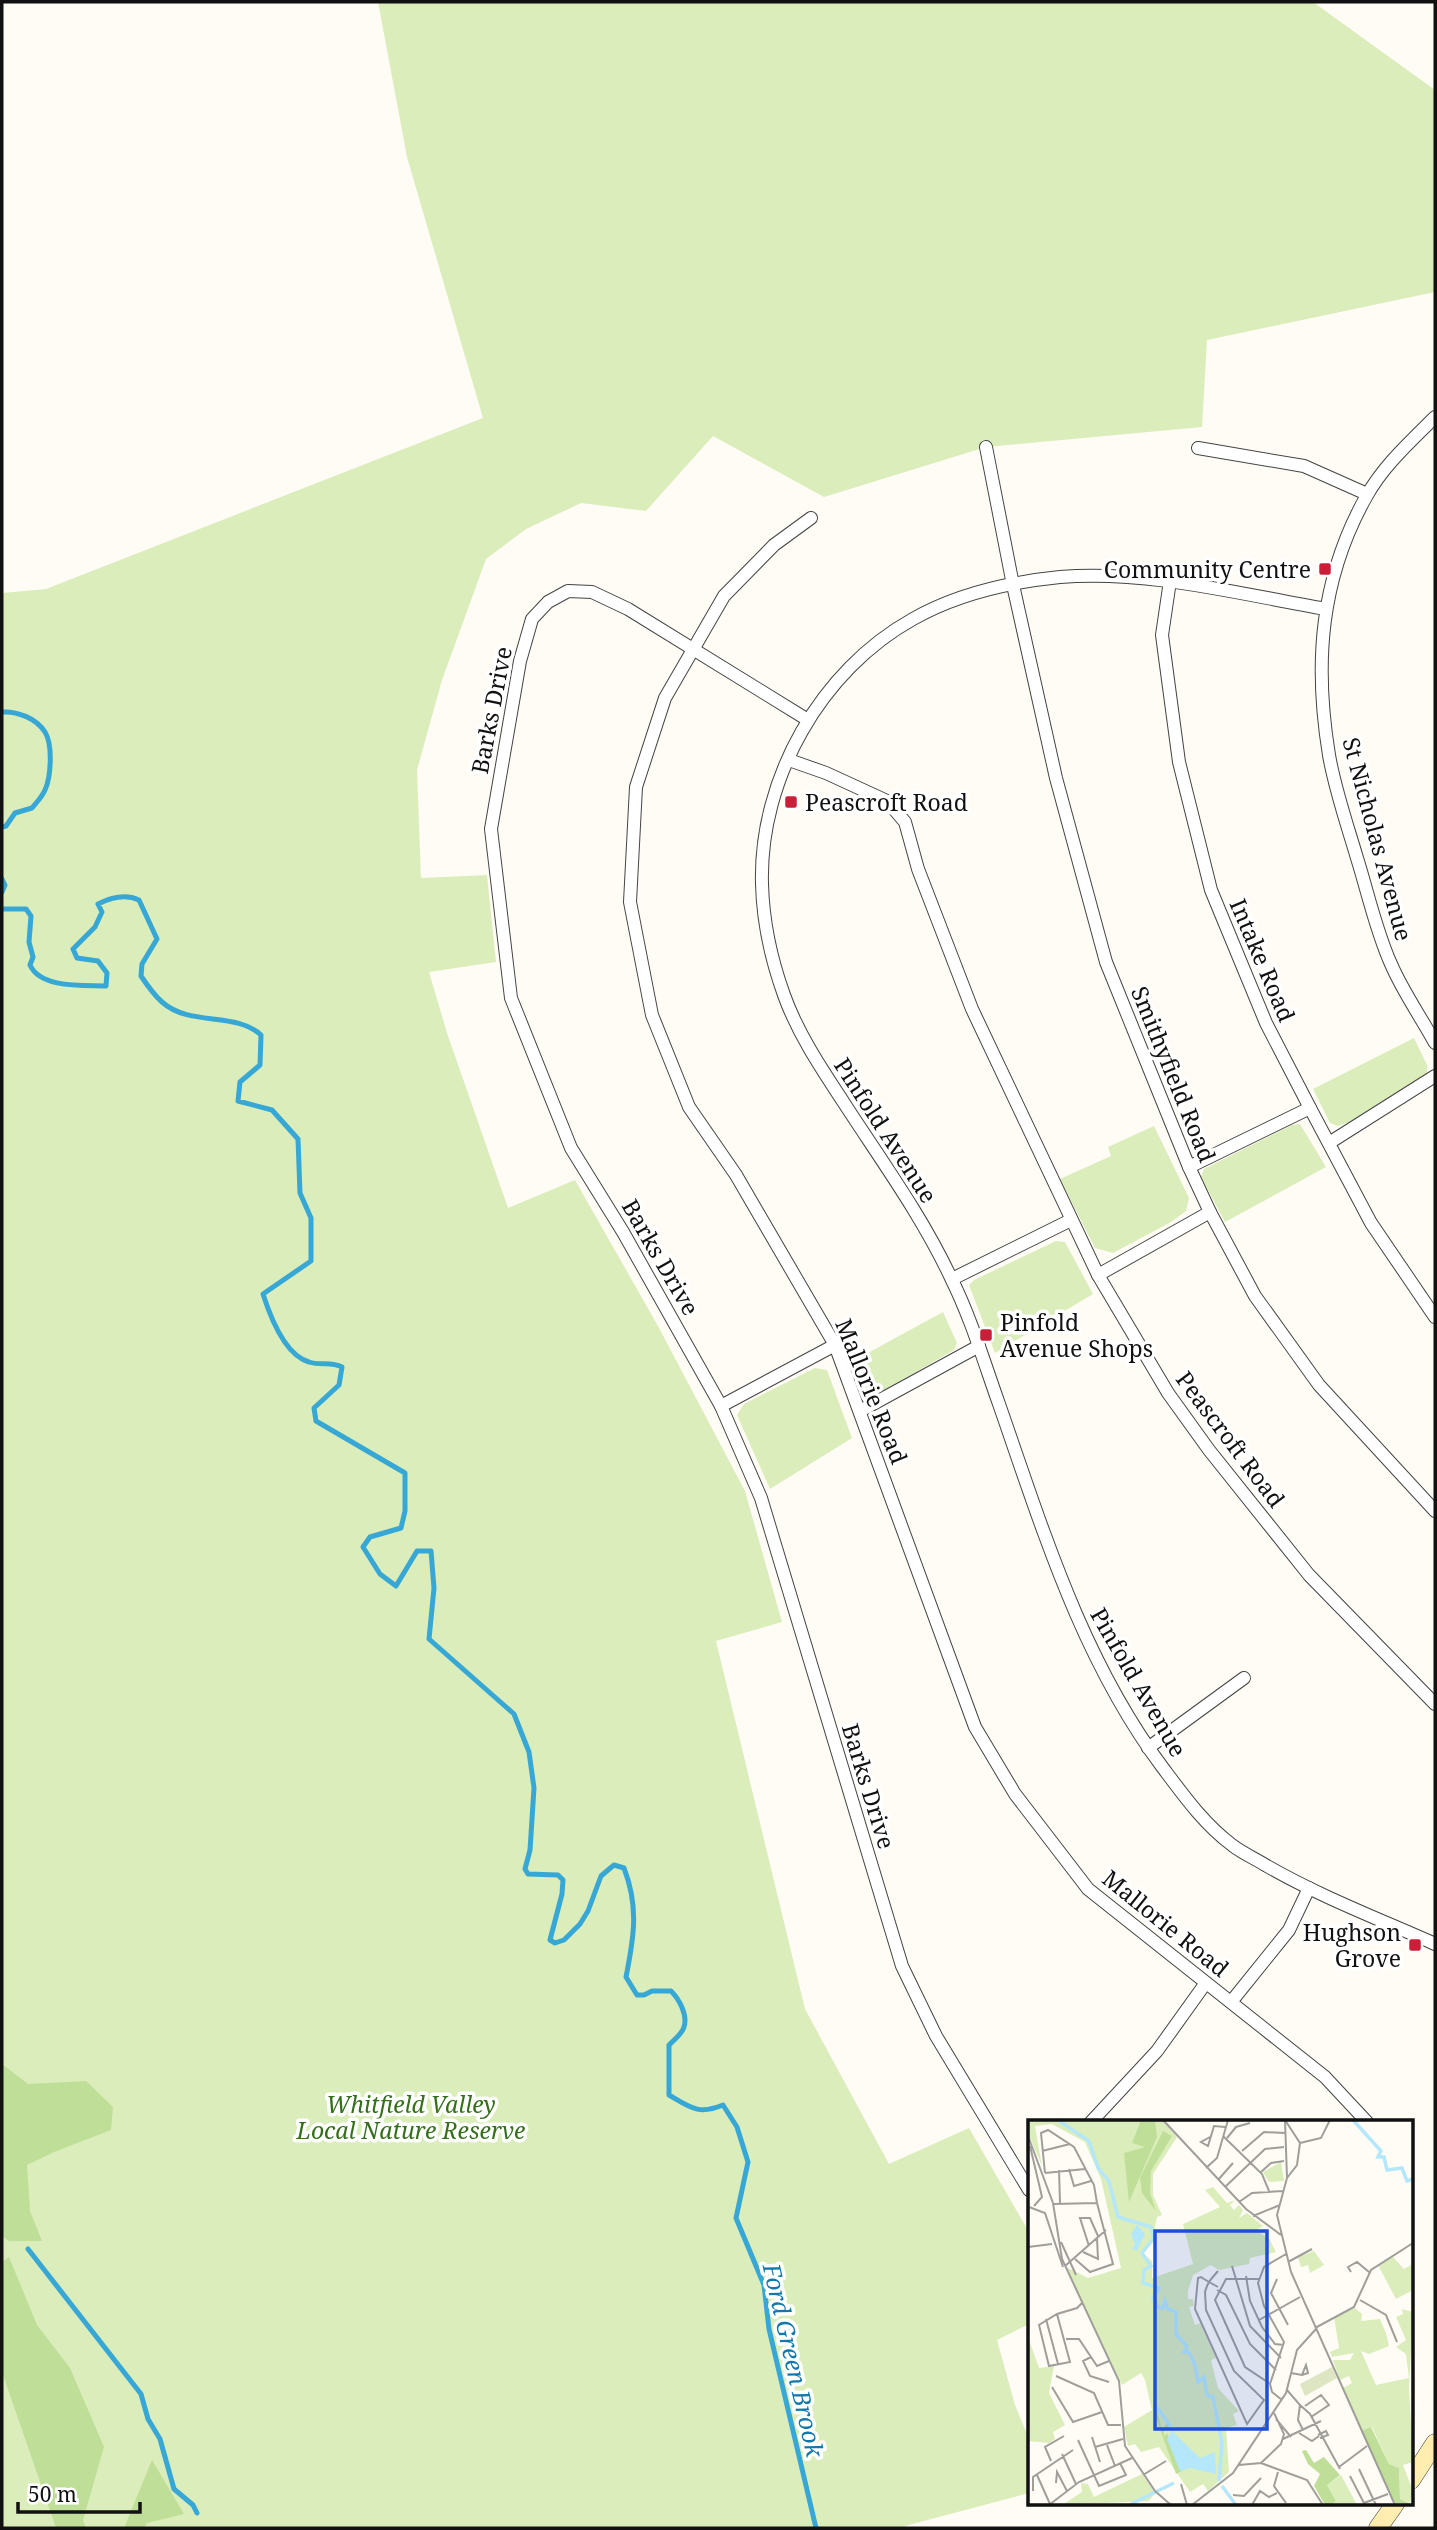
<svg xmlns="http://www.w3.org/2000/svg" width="1437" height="2530" font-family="'Noto Serif',serif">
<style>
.green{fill:#daedba}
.forest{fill:#bfdf98}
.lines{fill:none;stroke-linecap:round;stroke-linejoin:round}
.stream{stroke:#37a7d6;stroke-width:5}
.street-casing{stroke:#444;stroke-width:14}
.secondary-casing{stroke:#333;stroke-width:19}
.street{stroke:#fff;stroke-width:12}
.secondary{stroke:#ffeeb0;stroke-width:18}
.poi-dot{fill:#cc1e38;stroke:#fff;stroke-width:2.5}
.labels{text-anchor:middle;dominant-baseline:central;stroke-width:7;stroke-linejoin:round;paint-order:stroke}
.poi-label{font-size:23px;fill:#111;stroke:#fff;text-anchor:end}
.street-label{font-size:23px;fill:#111;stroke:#fff}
.park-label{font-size:23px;font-style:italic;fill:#356f1b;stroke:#fff}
.water-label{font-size:24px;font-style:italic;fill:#1078ad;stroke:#fff}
.inset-river{fill:none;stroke:#b5e7fa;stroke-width:3.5}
.inset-road{fill:none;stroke:#a09e9a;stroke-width:2}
.view{fill:#1d4ed8;fill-opacity:0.15;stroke:#1d4ed8;stroke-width:3.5}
.inset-edge{fill:none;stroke:#111;stroke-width:3.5}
</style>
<rect width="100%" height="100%" fill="#fffcf5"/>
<g class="green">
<path d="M 378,2 L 1313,2 L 1435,90 L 1435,292 L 1207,340 L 1202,427 L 986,447 L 824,497 L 713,436 L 646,511 L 581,503 L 526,529 L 486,559 L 442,680 L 417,770 L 421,878 L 487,875 L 496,962 L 429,972 L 447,1033 L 508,1208 L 575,1180 L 658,1326 L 745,1491 L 782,1622 L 716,1641 L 805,2009 L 889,2164 L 969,2128 L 1029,2232 L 1029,2324 L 997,2340 L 1015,2405 L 1029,2439 L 1029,2493 L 905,2526 L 905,2528 L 2,2528 L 2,593 L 46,589 L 483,418 L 407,157 Z"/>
<path d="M 1414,1038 L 1427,1065 L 1427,1076 L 1352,1121 L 1338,1126 L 1330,1123 L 1313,1089 Z"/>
<path d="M 1300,1124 L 1326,1167 L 1225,1222 L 1201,1177 L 1204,1169 L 1292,1125 Z"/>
<path d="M 1154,1126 L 1189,1198 L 1186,1211 L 1171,1222 L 1113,1253 L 1095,1248 L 1060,1179 L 1111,1156 L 1108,1147 Z"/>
<path d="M 1056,1241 L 1065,1242 L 1093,1294 L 995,1353 L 969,1285 L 974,1280 Z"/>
<path d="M 943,1312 L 957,1343 L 954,1350 L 880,1393 L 865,1393 L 855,1360 Z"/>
<path d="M 815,1368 L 827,1370 L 852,1438 L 770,1489 L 737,1415 L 744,1404 Z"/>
</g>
<g class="forest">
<path d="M 2,2064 L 28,2084 L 86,2081 L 113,2107 L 111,2130 L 54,2152 L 27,2165 L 30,2211 L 42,2241 L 9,2241 L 2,2236 Z"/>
<path d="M 9,2257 L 37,2325 L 70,2368 L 104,2447 L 83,2520 L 86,2528 L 56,2528 L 2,2372 L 2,2262 Z"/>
<path d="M 152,2460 L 184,2514 L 147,2523 L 144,2528 L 124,2528 Z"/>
</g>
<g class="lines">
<g class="stream">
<path d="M 2,712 C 17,711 36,718 45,732 C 53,745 51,777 45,790 C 42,797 36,803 32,808 L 15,813 L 6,826 L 2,827"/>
<path d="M 2,879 L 5,885 L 2,892"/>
<path d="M 2,909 L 26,909 L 31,916 L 29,942 L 33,957 L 30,965 C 41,989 84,985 106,986 L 107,973 L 98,961 L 77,958 L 73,949 L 95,927 L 102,912 L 98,904 C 110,898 126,894 139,900 L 157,939 L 142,964 L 141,976 C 147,985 154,995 162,1002 C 190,1027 235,1011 261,1035 L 260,1065 L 240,1082 L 238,1101 L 272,1110 L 298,1139 L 300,1193 L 311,1218 L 311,1261 L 263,1294 C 270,1316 285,1355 309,1362 C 321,1366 331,1361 342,1367 L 339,1385 L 314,1408 L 316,1421 L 405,1473 L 405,1511 L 401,1528 L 370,1537 L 363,1547 L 380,1574 L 396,1586 L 417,1551 L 431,1551 L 434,1588 L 429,1639 L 514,1714 L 529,1752 L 534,1788 L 530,1850 L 525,1869 L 528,1874 L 558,1875 L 563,1880 L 562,1894 L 550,1940 L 555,1943 L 564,1940 L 580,1924 L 588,1911 L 601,1876 L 614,1865 L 624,1868 C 639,1907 634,1937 626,1977 L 637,1995 L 644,1995 L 652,1991 L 671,1991 C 679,1999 688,2015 684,2027 C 682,2034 674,2040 669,2045 L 669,2095 C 691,2108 699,2115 723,2105 L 737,2127 L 748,2162 L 736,2218 L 764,2285 L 769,2329 L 816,2528"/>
<path d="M 28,2249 L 141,2394 L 148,2419 L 160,2439 L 174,2489 L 193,2505 L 197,2513"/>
</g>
<g class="street-casing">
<g id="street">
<path d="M 1435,417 C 1410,442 1383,466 1366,497 C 1320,579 1314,664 1329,755 C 1335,790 1347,824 1357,858 C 1368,893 1376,931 1391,964 C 1403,992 1421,1017 1435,1043"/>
<path d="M 986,447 L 1013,585 L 1056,778 L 1106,962 L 1189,1167 L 1210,1212 L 1255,1296 L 1319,1385 L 1435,1511"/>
<path d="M 1198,448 L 1304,466 L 1367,494"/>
<path d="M 811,518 L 774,545 L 724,596 L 665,698 L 636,787 L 630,902 L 652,1015 L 689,1107 L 736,1175 L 835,1345 L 975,1727 L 1015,1794 L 1088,1889 L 1325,2077 L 1367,2122"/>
<path d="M 1170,581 L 1162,635 L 1179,762 L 1211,890 L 1266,1023 L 1310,1108 L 1371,1223 L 1435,1317"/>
<path d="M 1326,609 C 1239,594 1149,570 1060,577 C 1010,582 957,594 913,619 C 821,670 759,779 762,884 C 763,922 771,959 784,995 C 798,1034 821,1068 844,1103 C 881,1160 922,1216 951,1278 C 971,1318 984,1362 999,1404 C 1043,1530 1082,1660 1163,1768 C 1184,1796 1204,1824 1232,1845 C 1242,1853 1256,1859 1267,1866 C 1321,1897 1379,1919 1435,1944"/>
<path d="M 808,720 L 628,609 L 592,592 L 568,591 L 548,602 L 532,619 L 520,661 L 491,829 L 511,998 L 571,1148 L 623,1232 L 721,1406 L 761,1498 L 902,1966 L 936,2036 L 1029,2190"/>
<path d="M 789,760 L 826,773 L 887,801 L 905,822 L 918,869 L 972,1009 L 1098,1275 L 1168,1393 L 1209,1450 L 1309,1575 L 1435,1704"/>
<path d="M 1329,1143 L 1435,1076"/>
<path d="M 1189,1167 L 1310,1108"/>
<path d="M 1098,1275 L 1210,1212"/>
<path d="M 952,1279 L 1071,1220"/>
<path d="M 721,1406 L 835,1345"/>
<path d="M 860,1411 L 979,1346"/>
<path d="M 1148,1748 L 1244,1678"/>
<path d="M 1231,2002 L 1289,1930 L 1309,1888"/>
<path d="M 1091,2122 L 1157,2051 L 1205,1984"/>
</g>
</g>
<g class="secondary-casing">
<g id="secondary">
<path d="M 1411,2480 L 1435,2443"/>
<path d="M 1378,2528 L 1395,2504"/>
</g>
</g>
<use href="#street" class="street"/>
<use href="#secondary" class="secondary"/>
</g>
<g class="poi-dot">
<rect x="1318" y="562" width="14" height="14" rx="3.5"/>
<rect x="784" y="795" width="14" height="14" rx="3.5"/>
<rect x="979" y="1328" width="14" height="14" rx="3.5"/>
<rect x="1408" y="1938" width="14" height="14" rx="3.5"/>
</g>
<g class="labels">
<g class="poi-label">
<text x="1311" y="569">Community Centre</text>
<text x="805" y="802" text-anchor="start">Peascroft Road</text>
<text x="1000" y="1322" text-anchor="start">Pinfold<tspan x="1000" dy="26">Avenue Shops</tspan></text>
<text x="1401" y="1932">Hughson<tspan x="1401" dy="26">Grove</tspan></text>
</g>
<g class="street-label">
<text transform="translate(491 710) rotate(-79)">Barks Drive</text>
<text transform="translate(1378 839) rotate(75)">St Nicholas Avenue</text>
<text transform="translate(1263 960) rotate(67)">Intake Road</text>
<text transform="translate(1174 1074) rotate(68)">Smithyfield Road</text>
<text transform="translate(886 1130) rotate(57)">Pinfold Avenue</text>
<text transform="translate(661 1257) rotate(60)">Barks Drive</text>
<text transform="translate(872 1391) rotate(68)">Mallorie Road</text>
<text transform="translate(1231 1439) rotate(53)">Peascroft Road</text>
<text transform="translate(1139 1682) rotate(60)">Pinfold Avenue</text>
<text transform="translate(869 1786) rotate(73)">Barks Drive</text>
<text transform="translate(1166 1923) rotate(39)">Mallorie Road</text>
</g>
<g class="park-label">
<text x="411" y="2104">Whitfield Valley<tspan x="411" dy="26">Local Nature Reserve</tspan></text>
</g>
<g class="water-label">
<text transform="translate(794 2360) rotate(77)">Ford Green Brook</text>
</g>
</g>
<g transform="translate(1028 2120)">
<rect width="385" height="385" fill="#fffcf5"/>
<path d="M 0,0 L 135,0 L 149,17 L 125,54 L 125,75 L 134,95 L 129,97 L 124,121 L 114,133 L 124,141 L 124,158 L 165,144 L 155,104 L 192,87 L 177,70 L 185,67 L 199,83 L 207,80 L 202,85 L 206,90 L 211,85 L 215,90 L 211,98 L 219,93 L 235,106 L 228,110 L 242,120 L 248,132 L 222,138 L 221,144 L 191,150 L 183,145 L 165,155 L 160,171 L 160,179 L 165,179 L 166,186 L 161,187 L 167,205 L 172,203 L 188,238 L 183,240 L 190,268 L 211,291 L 205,294 L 209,305 L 198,308 L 201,352 L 180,371 L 175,364 L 162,372 L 131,327 L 113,332 L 107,324 L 100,326 L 96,307 L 124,290 L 117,260 L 113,253 L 94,265 L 38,147 L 60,158 L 93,148 L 73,59 L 57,22 L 24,4 L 7,6 L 14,46 L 0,13 ZM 253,42 L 256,61 L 241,62 L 235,52 ZM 286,131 L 296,145 L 282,153 L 280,145 L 273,147 L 270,137 ZM 364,136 L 376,149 L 385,144 L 385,170 L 368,179 L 350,145 ZM 327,188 L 334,194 L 333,201 L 352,199 L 358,213 L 361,226 L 341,234 L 333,231 L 348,265 L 381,258 L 378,234 L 368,227 L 378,220 L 368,197 L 375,194 L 374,189 L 385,192 L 381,268 L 385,342 L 375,345 L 385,371 L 382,383 L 372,379 L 371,348 L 361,344 L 344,307 L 333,311 L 315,268 L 324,263 L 321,256 L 312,260 L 305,240 L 322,240 L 326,233 L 304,237 L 302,232 L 311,228 L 306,197 ZM 0,217 L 11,248 L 26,246 L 21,273 L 37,305 L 25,312 L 27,319 L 21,323 L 0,321 ZM 114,354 L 127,373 L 121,381 L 34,385 L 54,372 L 53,363 L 60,364 L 66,377 ZM 313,355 L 329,385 L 303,385 L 308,381 L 299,365 Z" fill="#daedba"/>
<path d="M 113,0 L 127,0 L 129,17 L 101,82 L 96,33 L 117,27 L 104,23 ZM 135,11 L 144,16 L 123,51 L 122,73 L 128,91 L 114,73 L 112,58 ZM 128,287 L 134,310 L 139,303 L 142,307 L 136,311 L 136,317 L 139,313 L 152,351 L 158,349 L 148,354 L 125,289 ZM 343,307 L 361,344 L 371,348 L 372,379 L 385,385 L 368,385 L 333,311 ZM 278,330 L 286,343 L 296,337 L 312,355 L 299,365 L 308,381 L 303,385 L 297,385 L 286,366 L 292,354 L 280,344 L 274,331 Z" fill="#bfdf98"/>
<path d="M 304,247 L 309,258 L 277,276 L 272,264 Z" fill="#dde5c2"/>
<path d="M 109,105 L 117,114 L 109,131 L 104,129 L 107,124 L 103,114 ZM 144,311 L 172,338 L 187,332 L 188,354 L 162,348 L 152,351 L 139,319 Z" fill="#b5e7fa"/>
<path class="inset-river" d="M 30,0 L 61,21 L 70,48 L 81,61 L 90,97 L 123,107 L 126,118 L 114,133 L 123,146 L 116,150 L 115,163 L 131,168 L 125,178 L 130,187 L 135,188 L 137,181 L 140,189 L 148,192 L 148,214 L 159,226 L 156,232 L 161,232 L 167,245 L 170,262 L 176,257 L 179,275 L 185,277 L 194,323 L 191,361M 325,0 L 353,31 L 350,37 L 356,37 L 359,50 L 374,48 L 379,61 L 385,59M 129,287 L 143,307M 194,366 L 208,385M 103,384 L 146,363"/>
<path class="inset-road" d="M 135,0 L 218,89 L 253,115M 257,0 L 259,58 L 249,95 L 263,152 L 367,385M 257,0 L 272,23 L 269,45 L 259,58M 0,16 L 25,83 L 34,139 L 91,261 L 97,326 L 127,371 L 143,385M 195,16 L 234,54 L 241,71M 182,17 L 173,22 L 180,26 L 186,6 L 197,7M 199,18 L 208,7 L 222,3M 272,23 L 293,18 L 302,0M 2,26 L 14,77 L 6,86M 14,31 L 42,24M 214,31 L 236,12 L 257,13M 178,48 L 189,38 L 200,0M 41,49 L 46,66 L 63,61M 31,50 L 32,83M 233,52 L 243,43 L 256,41M 17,53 L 13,13 L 20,10 L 46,27 L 66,65 L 69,83M 17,53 L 57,49M 190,60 L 205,43M 197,67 L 237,29 L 256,27M 211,82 L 224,73 L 255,71M 26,84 L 69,83M 1,87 L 17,93 L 35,147M 225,96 L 252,85M 33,122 L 48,155M 61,126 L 52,98 L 62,98 L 70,116M 0,127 L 24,124M 55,132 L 70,139 L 69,118M 47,139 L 62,152 L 85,144 L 69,83M 260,142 L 284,129M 37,146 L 78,110M 204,146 L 222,206 L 253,238M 323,152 L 320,147 L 329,142 L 341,152M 218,156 L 222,181 L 234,207 L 247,224 L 256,225M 231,159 L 198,159 L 187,180 L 217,247 L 241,263M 249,159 L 243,173 L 260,205M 190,167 L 181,162 L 176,159 L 173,157 L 170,158 L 167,189 L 219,304 L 236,280 L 206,251 L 178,190 L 177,172 L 179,166 L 181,162 L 184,158 L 190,151M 189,170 L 198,175 L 222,224 L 248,250M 332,180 L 358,195 L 369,222M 29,194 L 42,242 L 21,246 L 11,205 L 29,194 L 49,188 L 54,183M 18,199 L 30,244M 231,200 L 272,177M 287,208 L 326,187 L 343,150 L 385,123M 38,219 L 51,219 L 69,246 L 81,241M 63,237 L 55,241 L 62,256 L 81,262M 263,253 L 274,255 L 280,253 L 278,245 L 274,255M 28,256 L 66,273 L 80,305 L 93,305M 24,267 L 45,302 L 74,292M 259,270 L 272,285 L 270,300 L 275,310M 254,280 L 244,272 L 242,264 L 256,222 L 236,186 L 230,163 L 236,147 L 258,134M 272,285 L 282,294 L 312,349M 277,286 L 293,275 L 301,285 L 283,297M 248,299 L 263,317M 271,313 L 284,321 L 291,316M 290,315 L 298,311 L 300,315 L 292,318M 64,317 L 72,342M 255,319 L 293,301M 50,320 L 71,366 L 98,355 L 92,343M 79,325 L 87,346M 67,327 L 95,319M 34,334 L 48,364M 23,341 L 17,327 L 36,316M 233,343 L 279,360 L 295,385M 211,345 L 233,343 L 253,324 L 256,314 L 246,293M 311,347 L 339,326M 331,349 L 348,385M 250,352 L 246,366 L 258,383M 9,355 L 22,384M 115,355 L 138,341M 322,356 L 337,385M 28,363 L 29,352 L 39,371M 153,364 L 159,385M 5,371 L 5,357 L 45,330M 205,375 L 216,376 L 233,358M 336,383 L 360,374M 21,385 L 51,362 L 104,338M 164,385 L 205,353 L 258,273 L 269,230 L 288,209M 224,385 L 232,371 L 241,377 L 249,373"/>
<path class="view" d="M 127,111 L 239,111 L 239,309 L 127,309 Z"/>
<rect width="385" height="385" class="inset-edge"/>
</g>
<rect width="1437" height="2530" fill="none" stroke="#111111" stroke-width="7"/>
<path d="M18 2502v10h122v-10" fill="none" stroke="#111111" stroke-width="3.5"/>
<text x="28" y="2502" font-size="21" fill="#111111" stroke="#ffffff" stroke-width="5" paint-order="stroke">50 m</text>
</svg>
